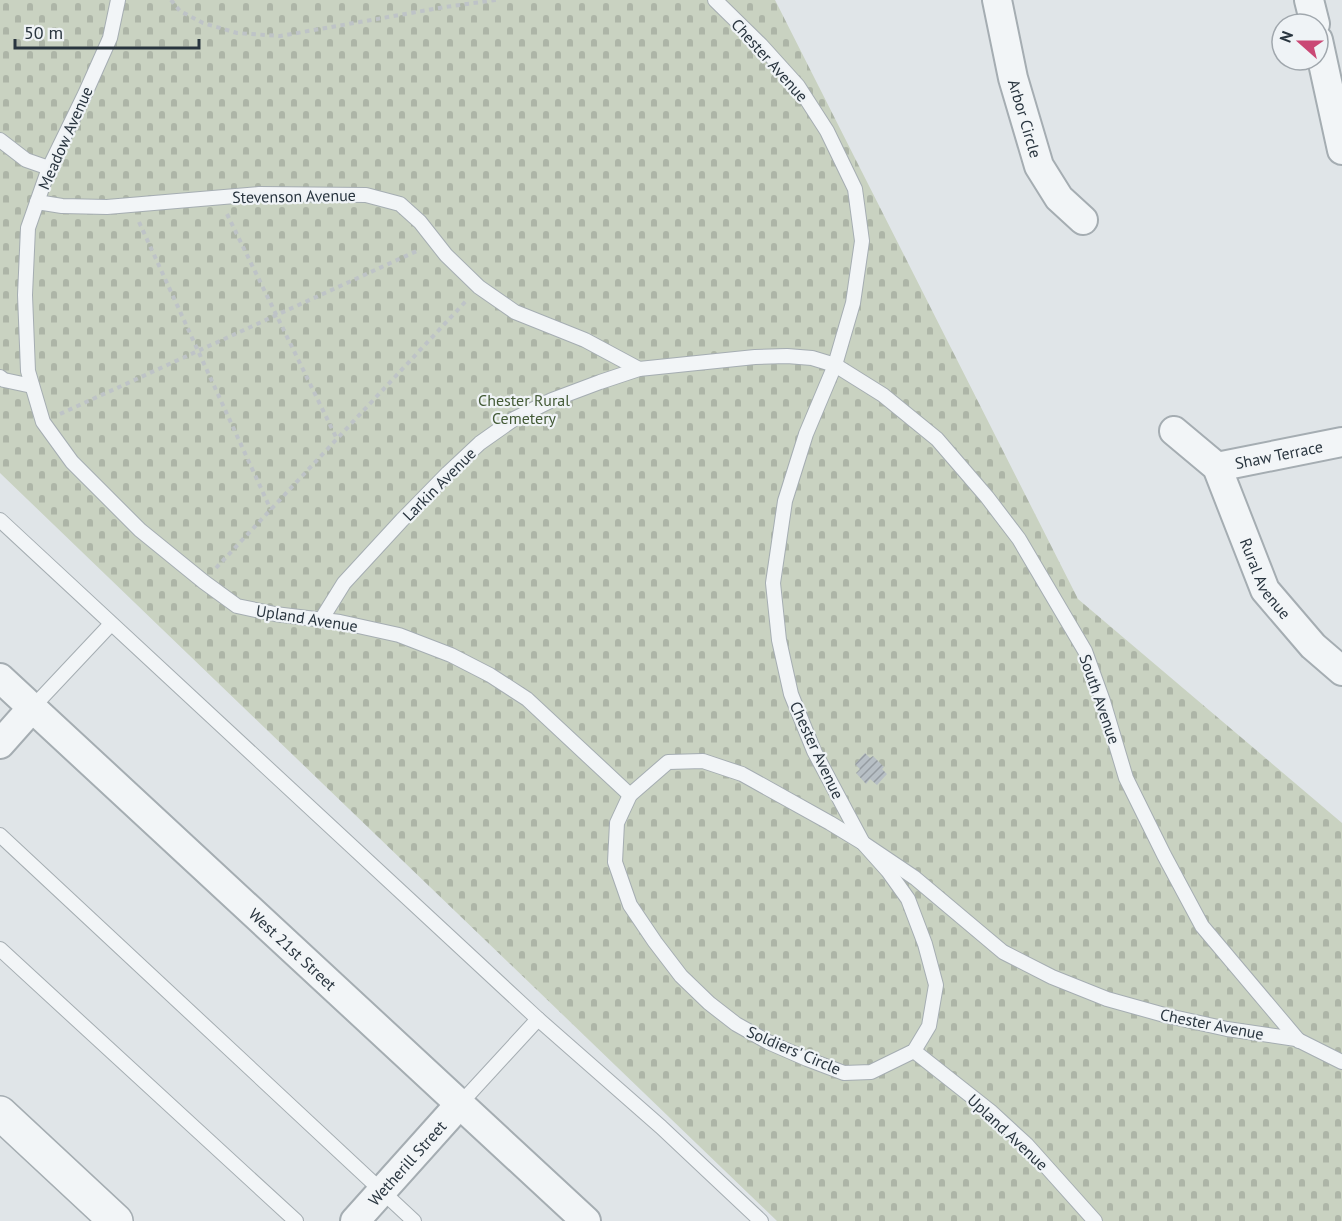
<svg xmlns="http://www.w3.org/2000/svg" width="1342" height="1221" font-family="'PT Sans',sans-serif">
<style>
.cemetery{fill:url(#cemetery-stones)}
.building{fill:url(#building-hatch)}
.lines{fill:none;stroke-linecap:round;stroke-linejoin:round}
.service-casing{stroke:#a5adb2;stroke-width:16}
.minor-casing{stroke:#a5adb2;stroke-width:32}
.tertiary-casing{stroke:#a5adb2;stroke-width:36}
.path{stroke:#bec3c7;stroke-width:4;stroke-dasharray:4.5 4.5;stroke-linecap:butt}
.service{stroke:#f2f5f7;stroke-width:14}
.minor{stroke:#f2f5f7;stroke-width:28}
.tertiary{stroke:#f2f5f7;stroke-width:33}
.labels{text-anchor:middle;dominant-baseline:central;stroke-width:4.5;stroke-linejoin:round;paint-order:stroke}
.street-label{font-size:16px;fill:#29353f;stroke:#eff3f6}
.park-label{font-size:16px;fill:#445b37;stroke:#eff3f6}
</style>
<defs>
<pattern id="cemetery-stones" width="16" height="16" patternUnits="userSpaceOnUse" patternTransform="scale(1.5)"><rect width="16" height="16" fill="#c9d2c1"/><path d="M2 7V4a2 2 0 0 1 4 0v3zM10 15v-3a2 2 0 0 1 4 0v3z" fill="#adb5a7"/></pattern>
<pattern id="building-hatch" width="6" height="6" patternUnits="userSpaceOnUse" patternTransform="scale(1.5)"><rect width="6" height="6" fill="#b7bfc5"/><path d="M-1 1l2-2M0 6l6-6M5 7l2-2" fill="none" stroke="#959ca1"/></pattern>
</defs>
<rect width="100%" height="100%" fill="#e0e5e8"/>
<path class="cemetery" d="M 0,0 L 775,0 L 1078,599 L 1342,823 L 1342,1221 L 777,1221 L 0,473 Z"/>
<path class="building" d="M 865,753 L 870,758 L 873,756 L 884,767 L 882,769 L 887,774 L 877,785 L 870,779 L 866,784 L 856,773 L 860,769 L 855,764 Z"/>
<g class="lines">
<g class="service-casing">
<g id="service">
<path d="M 118,0 L 110,38 L 85,94 L 49,168 L 28,228 L 25,295 L 28,371 L 43,422 L 72,462 L 140,530 L 204,582 L 237,606 L 275,614 L 340,622 L 399,635 L 451,655 L 490,675 L 527,699 L 630,795"/>
<path d="M 715,0 L 761,45 L 798,86 L 827,131 L 855,189 L 862,241 L 853,303 L 835,365 L 806,434 L 785,501 L 773,583 L 779,640 L 791,694 L 814,751 L 863,843 L 915,878 L 1003,952 L 1052,977 L 1107,999 L 1168,1016 L 1227,1029 L 1296,1039 L 1342,1062"/>
<path d="M 0,140 L 26,160 L 49,168"/>
<path d="M 37,202 L 62,206 L 107,207 L 259,194 L 366,195 L 400,204 L 420,222 L 446,255 L 479,287 L 515,312 L 585,340 L 639,369"/>
<path d="M 0,377 L 4,380 L 32,386"/>
<path d="M 0,520 L 538,1019 L 661,1127 L 761,1221"/>
<path d="M 321,620 L 344,583 L 402,520 L 448,473 L 480,443 L 514,419 L 552,400 L 600,382 L 639,369 L 755,357 L 787,356 L 812,358 L 835,365 L 883,395 L 937,439 L 987,497 L 1019,539 L 1085,651 L 1103,701 L 1126,778 L 1164,855 L 1202,926 L 1299,1041"/>
<path d="M 32,708 L 111,624"/>
<path d="M 703,761 L 742,774 L 830,823 L 863,843 L 888,871 L 908,899 L 925,944 L 936,985 L 929,1026 L 914,1051 L 871,1072 L 844,1073 L 807,1059 L 768,1042 L 736,1024 L 709,1003 L 681,976 L 655,942 L 630,905 L 615,862 L 617,823 L 630,795 L 668,762 Z"/>
<path d="M 0,835 L 414,1221"/>
<path d="M 0,949 L 296,1221"/>
<path d="M 914,1051 L 990,1111 L 1027,1145 L 1095,1221"/>
<path d="M 459,1105 L 538,1019"/>
</g>
</g>
<g class="minor-casing">
<g id="minor">
<path id="s1" d="M 997,0 L 1013,78 L 1039,166 L 1059,198 L 1083,220"/>
<path d="M 1309,0 L 1315,24"/>
<path d="M 1318,40 L 1342,150"/>
<path id="s2" d="M 1174,431 L 1217,467 L 1265,590 L 1313,646 L 1342,671"/>
<path id="s3" d="M 1217,467 L 1342,442"/>
<path id="s4" d="M 0,678 L 586,1221"/>
<path d="M 0,744 L 32,708"/>
<path id="s5" d="M 355,1221 L 459,1105"/>
</g>
</g>
<g class="tertiary-casing">
<path id="tertiary" d="M 0,1113 L 116,1221"/>
</g>
<g class="path">
<path d="M 171,0 L 180,11 L 203,23 L 237,33 L 280,36 L 445,7 L 496,0"/>
<path d="M 227,214 L 337,439"/>
<path d="M 139,222 L 271,510"/>
<path d="M 60,414 L 419,250"/>
<path d="M 216,568 L 467,300"/>
</g>
<use href="#service" class="service"/>
<use href="#minor" class="minor"/>
<use href="#tertiary" class="tertiary"/>
</g>
<g class="labels">
<g class="street-label">
<text transform="translate(770 60) rotate(48)">Chester Avenue</text>
<text stroke="none"><textPath href="#s1" startOffset="122">Arbor Circle</textPath></text>
<text transform="translate(65 138) rotate(-66)">Meadow Avenue</text>
<text transform="translate(294 196) rotate(-1)">Stevenson Avenue</text>
<text stroke="none"><textPath href="#s3" startOffset="63">Shaw Terrace</textPath></text>
<text transform="translate(439 484) rotate(-45)">Larkin Avenue</text>
<text stroke="none"><textPath href="#s2" startOffset="178">Rural Avenue</textPath></text>
<text transform="translate(307 618) rotate(9)">Upland Avenue</text>
<text transform="translate(1100 699) rotate(71)">South Avenue</text>
<text transform="translate(817 750) rotate(65)">Chester Avenue</text>
<text stroke="none"><textPath href="#s4" startOffset="399">West 21st Street</textPath></text>
<text transform="translate(1212 1024) rotate(11)">Chester Avenue</text>
<text transform="translate(794 1050) rotate(23)">Soldiers' Circle</text>
<text transform="translate(1008 1132) rotate(43)">Upland Avenue</text>
<text stroke="none"><textPath href="#s5" startOffset="78">Wetherill Street</textPath></text>
</g>
<g class="park-label">
<text x="524" y="400">Chester Rural<tspan x="524" dy="18">Cemetery</tspan></text>
</g>
</g>
<g transform="translate(1300 42) rotate(291)"><circle r="28" fill="#eff3f6" stroke="#a0a7ad" stroke-width="1.5"/>
<path d="M0-4.5L10 22L0 15L-10 22Z" fill="#ca4875"/>
<text y="-9" font-size="16" font-weight="bold" text-anchor="middle" fill="#29353f">N</text>
</g>
<path d="M15 39v9h184v-9" fill="none" stroke="#29353f" stroke-width="3"/>
<text x="24" y="39" font-size="18" fill="#29353f" stroke="#eff3f6" stroke-width="4.5" paint-order="stroke">50 m</text>
</svg>
